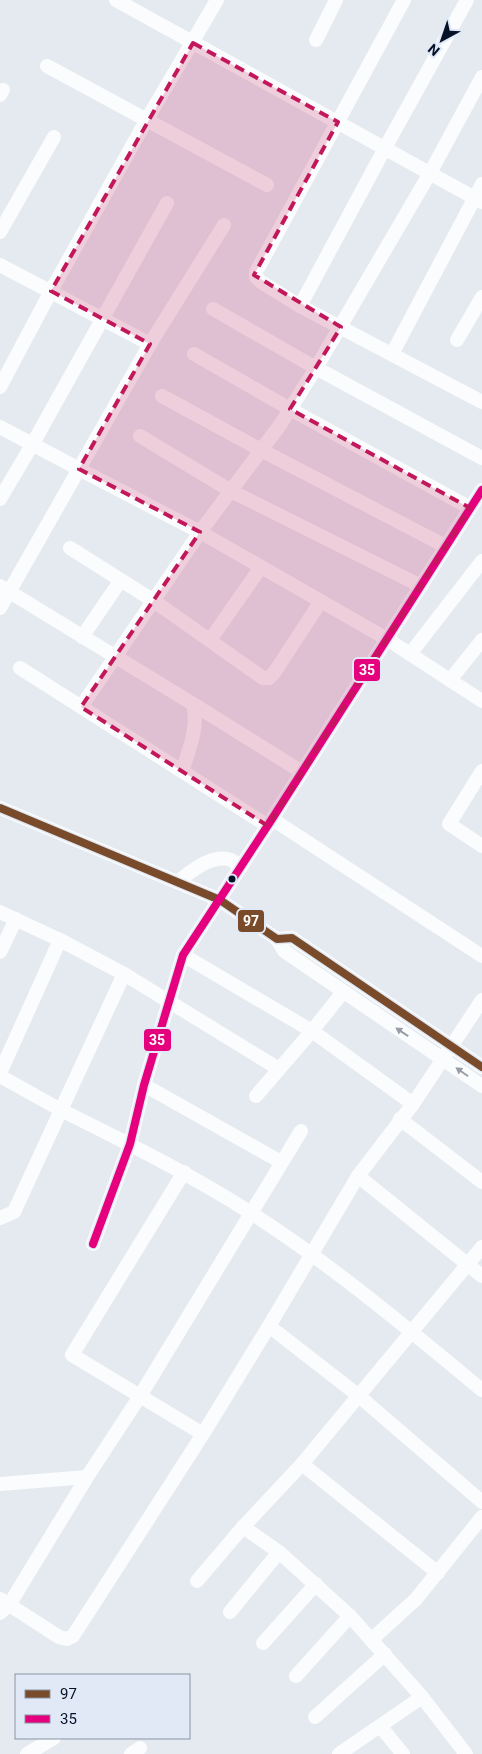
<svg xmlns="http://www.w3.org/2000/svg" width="482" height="1754" font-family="Roboto,sans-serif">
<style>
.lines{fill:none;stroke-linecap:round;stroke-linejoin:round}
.minor{stroke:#fbfcfd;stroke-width:14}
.bus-1-casing{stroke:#e0e9f5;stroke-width:11}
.bus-2-casing{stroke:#e0e9f5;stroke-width:11}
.bus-1{stroke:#7a4b2a;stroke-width:8}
.bus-2{stroke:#e5007d;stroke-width:8}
.oneway{fill:#989ea7}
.marked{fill:#c2185b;fill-opacity:0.2;stroke:#c2185b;stroke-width:4;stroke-dasharray:10 6;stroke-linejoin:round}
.bus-dot{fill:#041127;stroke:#e0e9f5;stroke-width:2}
.line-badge{stroke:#e0e9f5;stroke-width:2}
.badge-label{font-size:14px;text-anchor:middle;font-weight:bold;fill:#fff}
</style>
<rect width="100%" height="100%" fill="#e5eaf0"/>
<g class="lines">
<g class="minor">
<path d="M 116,0 L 482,202"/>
<path d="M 404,0 L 256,272 L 256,277 L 261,282 L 300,306 L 482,402"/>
<path d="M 316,40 L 336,0"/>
<path d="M 47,66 L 267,185"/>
<path d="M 0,95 L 3,90"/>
<path d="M 0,232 L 54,137"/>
<path d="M 0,265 L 150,344 L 79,469 L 200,532 L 387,639 L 482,701"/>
<path d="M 300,306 L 385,148 L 467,0"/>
<path d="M 213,309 L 316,368 L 482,458"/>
<path d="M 457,340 L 482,297"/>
<path d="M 150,344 L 224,225"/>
<path d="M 194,354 L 290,409 L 470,508"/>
<path d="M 392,354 L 482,184"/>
<path d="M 0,387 L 51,291 L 146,121 L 217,0"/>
<path d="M 162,396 L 261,450 L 445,546"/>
<path d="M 0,427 L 79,469 L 0,608"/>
<path d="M 140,436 L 231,491 L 421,586"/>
<path d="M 0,499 L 32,445 L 167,203"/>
<path d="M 70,548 L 154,601 L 263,678 L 269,678 L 274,673 L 321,601"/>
<path d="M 0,586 L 193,704 C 199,727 189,750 182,771"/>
<path d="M 82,637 L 121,580"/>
<path d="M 210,640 L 261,567"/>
<path d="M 410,654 L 482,561"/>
<path d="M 20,668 L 268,826"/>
<path d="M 450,680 L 482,640"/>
<path d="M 193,704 L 302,772"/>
<path d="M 81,707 L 200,532 L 280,425 L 316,368 L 430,173 L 482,77"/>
<path d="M 482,771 L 449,824 L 482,846"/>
<path d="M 0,808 L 220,900 L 277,939 L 292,938 L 482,1067"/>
<path d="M 272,819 L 482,956"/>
<path d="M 177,882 C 191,872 212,853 231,860 C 235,862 238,865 241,867"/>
<path d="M 0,912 L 60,940 L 124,974"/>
<path d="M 277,939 L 284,951 L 482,1086"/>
<path d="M 0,952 L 16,919"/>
<path d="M 183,955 L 312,1031 L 413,1104"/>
<path d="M 279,1069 L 124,974 L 61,1110 C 125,1142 190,1174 251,1213 C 332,1265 407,1328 482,1390"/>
<path d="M 0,1073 L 60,940"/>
<path d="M 0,1076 L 61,1110 L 14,1212 L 0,1218"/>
<path d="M 144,1085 L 281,1162"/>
<path d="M 256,1096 L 312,1031 L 343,992"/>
<path d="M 400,1119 L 482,1182"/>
<path d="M 184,1172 L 72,1355 L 203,1434"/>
<path d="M 358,1176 L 482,1276"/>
<path d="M 93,1244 L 130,1144 L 144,1085 L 183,955 L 272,819 L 482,490"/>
<path d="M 269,1326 L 359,1396 L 482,1502"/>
<path d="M 302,1464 L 438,1573"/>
<path d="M 0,1484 L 87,1477"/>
<path d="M 243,1527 L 302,1464 L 482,1247"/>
<path d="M 197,1581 L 243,1527 L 279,1552 L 350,1616 L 422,1697 L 466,1754"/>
<path d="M 0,1599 L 59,1637 L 67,1639 L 73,1636 L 203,1434 L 269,1326 L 358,1176 L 413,1104 L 482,1000"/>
<path d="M 230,1612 L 279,1552"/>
<path d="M 0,1613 L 9,1605 L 87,1477 L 140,1396 L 301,1131"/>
<path d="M 371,1640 L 416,1599 L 482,1517"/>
<path d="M 263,1643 L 316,1584"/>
<path d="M 296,1676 L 350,1616"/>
<path d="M 315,1717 L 385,1654"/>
<path d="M 380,1726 L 403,1754"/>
<path d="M 27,1754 L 54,1738"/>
<path d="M 131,1754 L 140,1748"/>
<path d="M 339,1754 L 422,1697"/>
</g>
<g class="bus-1-casing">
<path id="bus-1" d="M 0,808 L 220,900 L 277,939 L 292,938 L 482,1067"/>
</g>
<g class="bus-2-casing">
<path id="bus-2" d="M 93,1244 L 130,1144 L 144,1085 L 183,955 L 272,819 L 482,490"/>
</g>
<use href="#bus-1" class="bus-1"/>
<use href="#bus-2" class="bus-2"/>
</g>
<defs><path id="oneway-solid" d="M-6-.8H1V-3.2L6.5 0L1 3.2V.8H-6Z" transform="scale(1.25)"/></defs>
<g class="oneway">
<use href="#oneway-solid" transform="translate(402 1032) rotate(-146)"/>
<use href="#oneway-solid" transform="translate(462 1072) rotate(-145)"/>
</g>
<path class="marked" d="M 193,43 L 338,122 L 254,275 L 341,327 L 290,409 L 470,508 L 268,826 L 81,707 L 200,532 L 79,469 L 150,344 L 51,291 Z"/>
<circle class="bus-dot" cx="232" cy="879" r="4.5"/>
<g class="line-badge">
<rect x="353" y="658" width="28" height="24" rx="5" fill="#e5007d"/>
<rect x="237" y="909" width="28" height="24" rx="5" fill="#7a4b2a"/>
<rect x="143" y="1028" width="29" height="24" rx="5" fill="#e5007d"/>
</g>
<g class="badge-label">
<text x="367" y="675">35</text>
<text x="251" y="926">97</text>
<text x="157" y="1045">35</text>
</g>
<rect x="15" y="1674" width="175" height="65" fill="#e0e9f5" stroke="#8893a3"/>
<rect x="25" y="1690" width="25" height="8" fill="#7a4b2a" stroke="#8893a3"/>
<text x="60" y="1699" font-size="15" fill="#041127">97</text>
<rect x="25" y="1715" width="25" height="8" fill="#e5007d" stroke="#8893a3"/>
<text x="60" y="1724" font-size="15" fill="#041127">35</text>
<g transform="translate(442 40) rotate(220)" stroke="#e0e9f5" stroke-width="4" paint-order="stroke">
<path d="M0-4L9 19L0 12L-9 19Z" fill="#041127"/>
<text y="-8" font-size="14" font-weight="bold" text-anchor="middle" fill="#041127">N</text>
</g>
</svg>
